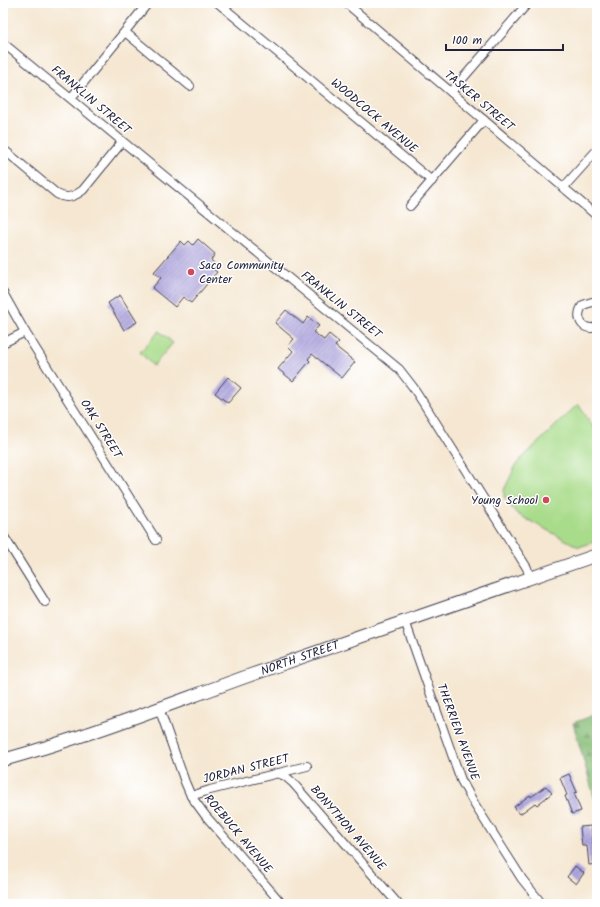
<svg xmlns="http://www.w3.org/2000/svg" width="600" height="907" font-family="Kalam,sans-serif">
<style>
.forest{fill:url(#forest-firs);stroke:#546f58}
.green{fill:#a9dc8a;stroke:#667f62}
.building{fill:url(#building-hatch)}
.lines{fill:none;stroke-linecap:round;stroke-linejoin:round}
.minor-casing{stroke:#424052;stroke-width:10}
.secondary-casing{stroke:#424052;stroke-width:14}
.minor{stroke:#fff;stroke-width:8}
.secondary{stroke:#fff;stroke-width:12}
.poi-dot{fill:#d1495b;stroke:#fff;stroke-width:1.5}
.labels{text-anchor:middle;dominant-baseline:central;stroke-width:3;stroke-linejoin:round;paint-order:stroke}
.street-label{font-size:12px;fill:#22223b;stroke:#fff}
.poi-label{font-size:12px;fill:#22223b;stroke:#fff;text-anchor:start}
</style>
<defs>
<pattern id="forest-firs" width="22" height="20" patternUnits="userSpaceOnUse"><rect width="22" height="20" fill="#86bc76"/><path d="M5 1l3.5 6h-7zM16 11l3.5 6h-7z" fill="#6d9862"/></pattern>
<pattern id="building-hatch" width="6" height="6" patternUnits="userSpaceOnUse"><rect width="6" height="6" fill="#aea6df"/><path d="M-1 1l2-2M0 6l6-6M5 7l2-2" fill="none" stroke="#8d87b6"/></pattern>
</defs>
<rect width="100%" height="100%" fill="#fff"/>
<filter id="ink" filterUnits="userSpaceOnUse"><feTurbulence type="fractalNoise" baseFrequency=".025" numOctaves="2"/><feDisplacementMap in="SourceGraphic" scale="8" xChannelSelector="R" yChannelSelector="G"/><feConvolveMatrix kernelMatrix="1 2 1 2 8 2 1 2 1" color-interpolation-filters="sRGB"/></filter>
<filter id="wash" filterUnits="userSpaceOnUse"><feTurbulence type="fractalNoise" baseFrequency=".012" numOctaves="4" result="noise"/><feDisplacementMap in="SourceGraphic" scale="16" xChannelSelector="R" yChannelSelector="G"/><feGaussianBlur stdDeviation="0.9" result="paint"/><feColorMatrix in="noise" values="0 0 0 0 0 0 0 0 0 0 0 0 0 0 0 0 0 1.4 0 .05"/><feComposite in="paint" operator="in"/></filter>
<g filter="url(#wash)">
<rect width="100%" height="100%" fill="#f5e7d1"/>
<path class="forest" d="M 597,714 L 597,807 L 573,723 Z"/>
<g class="green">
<path d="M 159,331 L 173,343 L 153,366 L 140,352 Z"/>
<path d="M 578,404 L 597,432 L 597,541 L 579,547 L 517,514 L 504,497 L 504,490 L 517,463 Z"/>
</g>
<g id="blocks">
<g class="building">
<path d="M 198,239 L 215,254 L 211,260 L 215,264 L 212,268 L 217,272 L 191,303 L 183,297 L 175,307 L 152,288 L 161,278 L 154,272 L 181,241 L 185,245 L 189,241 L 193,245 Z"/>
<path d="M 120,295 L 137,322 L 124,330 L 108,303 Z"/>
<path d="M 286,310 L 303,324 L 308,317 L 319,326 L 313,332 L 324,340 L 329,334 L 339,342 L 335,346 L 355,362 L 342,378 L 312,354 L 308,359 L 310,361 L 293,381 L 278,369 L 293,351 L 288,346 L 294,339 L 275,323 Z"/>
<path d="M 228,377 L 241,388 L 228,403 L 215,393 Z"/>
<path d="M 569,774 L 577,792 L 574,793 L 581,811 L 572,814 L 565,796 L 567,795 L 560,778 Z"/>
<path d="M 546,786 L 552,793 L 537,805 L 535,803 L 520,814 L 514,807 L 530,795 L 531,797 Z"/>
<path d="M 591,826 L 593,845 L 596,845 L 597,864 L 589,865 L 587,846 L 582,846 L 580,827 Z"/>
<path d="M 575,866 L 584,873 L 576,884 L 567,877 Z"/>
</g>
</g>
</g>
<g filter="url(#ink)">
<use href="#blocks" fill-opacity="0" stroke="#424052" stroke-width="1"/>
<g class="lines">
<g class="minor-casing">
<g id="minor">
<path d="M 218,3 L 432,181"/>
<path d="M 346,3 L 597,216"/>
<path d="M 125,32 L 190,86"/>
<path d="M 3,43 L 399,369 L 413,387 L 426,407 L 527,568 L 530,578"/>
<path d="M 451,92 L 528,3"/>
<path d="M 71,98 L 148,3"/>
<path d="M 3,149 L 57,194 C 67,200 75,196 83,190 L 122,142"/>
<path d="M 563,188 L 597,150"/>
<path d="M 410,206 L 484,120"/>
<path d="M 3,293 L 25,332 L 156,540"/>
<path d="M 597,303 L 592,302 L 583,305 C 574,317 582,332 597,327"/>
<path d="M 3,343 L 25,332"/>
<path d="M 3,535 L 45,602"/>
<path d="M 405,621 L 461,780 L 475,805 L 522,879 L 542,904"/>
<path d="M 159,708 L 185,782 L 191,796 L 205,815 L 282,904"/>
<path d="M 277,773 L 285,776 L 293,783 L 398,904"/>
<path d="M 191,796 L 210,790 L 307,766"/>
</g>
</g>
<g class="secondary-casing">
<g id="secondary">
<path id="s1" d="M 3,760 C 86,737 167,705 248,676 C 364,635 481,595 597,555"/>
</g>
</g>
<use href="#minor" class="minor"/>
<use href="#secondary" class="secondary"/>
</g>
</g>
<g class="poi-dot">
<circle cx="191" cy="272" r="4"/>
<circle cx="546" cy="500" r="4"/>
</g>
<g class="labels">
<g class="street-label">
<text transform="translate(91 100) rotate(40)">FRANKLIN STREET</text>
<text transform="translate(479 101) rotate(40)">TASKER STREET</text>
<text transform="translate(374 116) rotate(40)">WOODCOCK AVENUE</text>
<text transform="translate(341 305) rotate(39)">FRANKLIN STREET</text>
<text transform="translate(101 429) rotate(58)">OAK STREET</text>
<text stroke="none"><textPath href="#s1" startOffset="314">NORTH STREET</textPath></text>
<text transform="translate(458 732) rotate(70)">THERRIEN AVENUE</text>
<text transform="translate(246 769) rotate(-14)">JORDAN STREET</text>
<text transform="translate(348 828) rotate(49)">BONYTHON AVENUE</text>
<text transform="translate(238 834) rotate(50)">ROEBUCK AVENUE</text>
</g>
<g class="poi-label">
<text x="199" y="265">Saco Community<tspan x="199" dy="14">Center</tspan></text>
<text x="538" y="500" text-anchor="end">Young School</text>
</g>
</g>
<rect width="600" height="907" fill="none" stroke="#fff" stroke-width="16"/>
<path d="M446 44v6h117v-6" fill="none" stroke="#22223b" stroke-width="2"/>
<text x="452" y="44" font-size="12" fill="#22223b" stroke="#ffffff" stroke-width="3" paint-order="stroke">100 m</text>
</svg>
